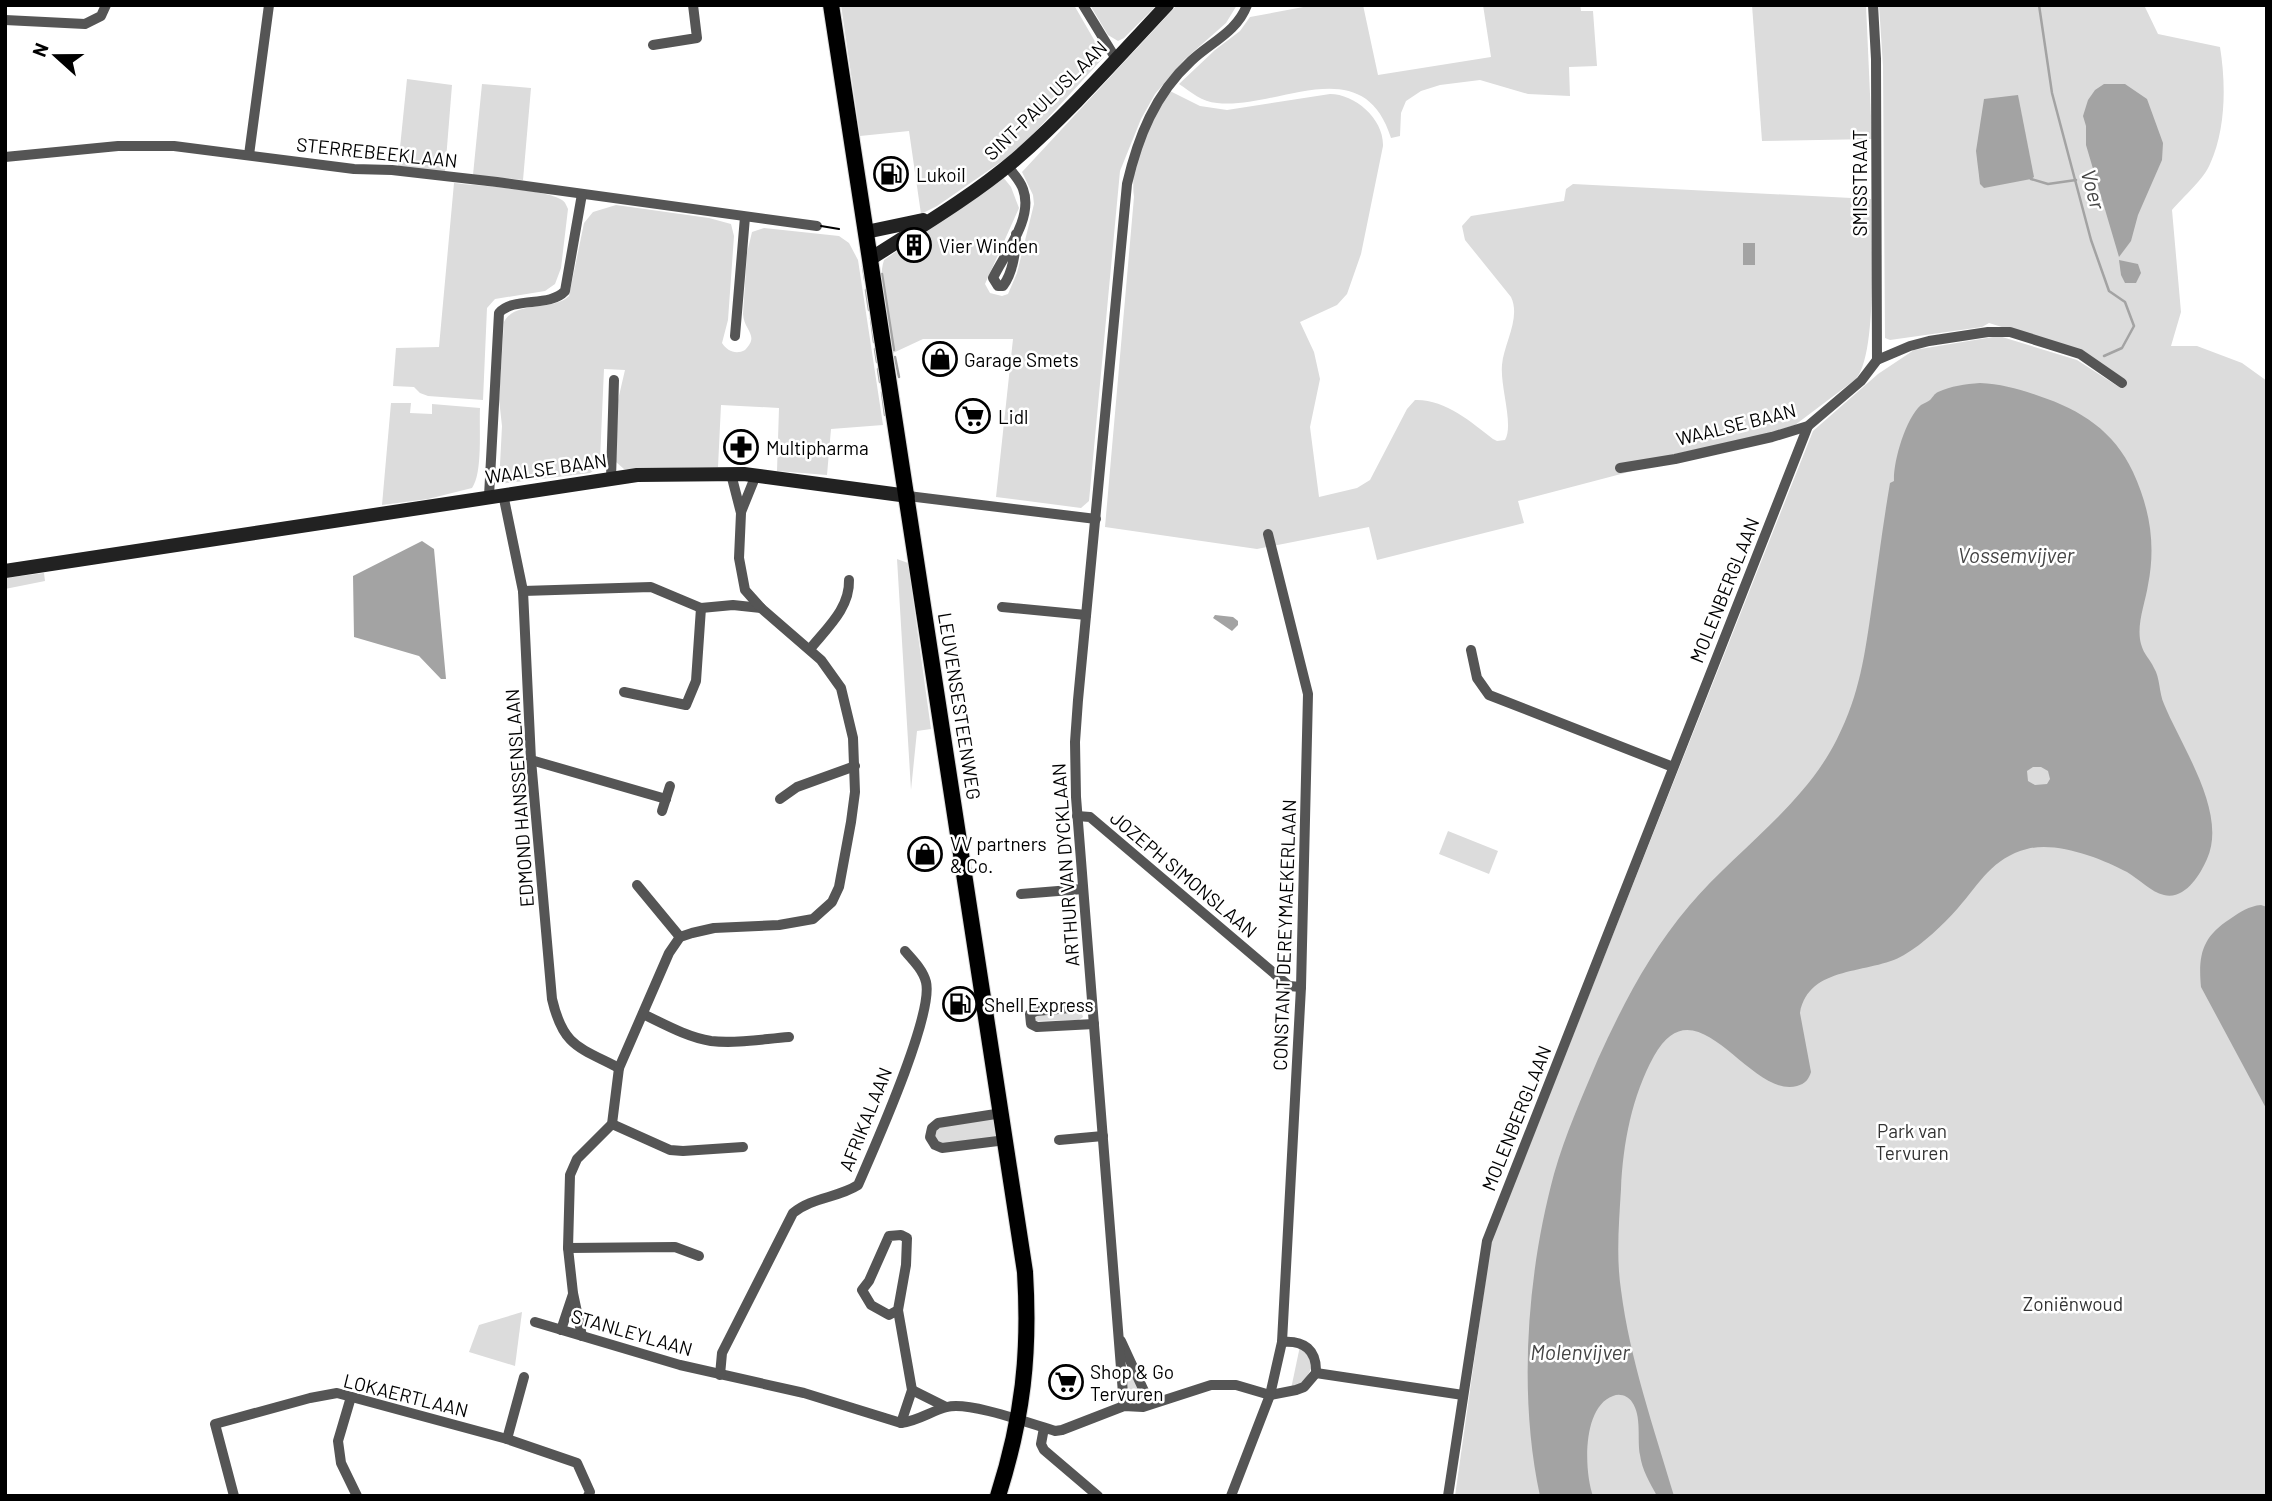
<svg xmlns="http://www.w3.org/2000/svg" width="2272" height="1501" font-family="Barlow,sans-serif">
<style>
.green{fill:#dcdcdc}
.water{fill:#a3a3a3;fill-rule:evenodd}
.lines{fill:none;stroke-linecap:round;stroke-linejoin:round}
.stream{stroke:#a3a3a3;stroke-width:2.5}
.primary-casing{stroke:#dbdbdb;stroke-width:18}
.street{stroke:#555;stroke-width:10}
.secondary{stroke:#222;stroke-width:14}
.primary{stroke:#000;stroke-width:16}
.tram{stroke:#000;stroke-width:2}
.labels{text-anchor:middle;dominant-baseline:central;stroke-width:5;stroke-linejoin:round;paint-order:stroke}
.street-label{font-size:19px;fill:#000;stroke:#fff}
.poi-label{font-size:19px;fill:#000;stroke:#fff;text-anchor:start}
.park-label{font-size:19px;fill:#333;stroke:#fff}
.water-label{font-size:21px;font-style:italic;fill:#444;stroke:#fff}
</style>
<rect width="100%" height="100%" fill="#fff"/>
<g class="green">
<path d="M 841,5 L 1074,5 L 1104,57 L 1036,131 L 1011,155 L 937,206 L 921,214 L 909,131 L 860,136 Z"/>
<path d="M 1090,5 L 1157,5 L 1124,38 L 1118,41 L 1108,35 Z"/>
<path d="M 1177,5 L 1237,5 L 1226,23 L 1184,60 L 1155,94 L 1141,119 L 1120,171 L 1089,501 L 1081,508 L 996,497 L 1013,339 L 923,339 L 893,353 C 889,329 876,283 884,260 L 1003,177 L 1011,187 L 1019,208 L 985,284 L 990,293 L 1002,296 L 1008,294 L 1017,273 L 1034,204 L 1033,195 L 1022,172 Z"/>
<path d="M 1314,5 L 1363,5 L 1378,75 L 1491,57 L 1483,5 L 1580,5 L 1581,11 L 1593,11 L 1597,66 L 1569,67 L 1570,96 L 1528,94 L 1480,80 L 1440,85 L 1421,91 L 1406,101 L 1401,113 L 1400,136 L 1391,138 C 1363,48 1278,110 1217,103 C 1202,102 1191,92 1179,84 L 1215,50 L 1240,31 L 1250,17 Z"/>
<path d="M 1752,5 L 1866,5 L 1872,139 L 1762,141 Z"/>
<path d="M 1879,5 L 2144,5 L 2158,34 L 2220,47 C 2226,84 2226,129 2210,164 C 2204,179 2183,197 2172,210 L 2181,312 L 2171,346 L 2197,346 L 2242,363 L 2267,381 L 2267,1496 L 1455,1496 L 1491,1242 L 1813,431 L 1878,374 L 1914,350 L 1999,336 L 2077,360 L 2122,389 L 2085,353 L 1989,323 L 1982,327 L 1890,340 L 1885,338 L 1883,66 Z"/>
<path d="M 407,79 L 452,85 L 445,172 L 398,167 Z"/>
<path d="M 482,84 L 531,88 L 523,180 L 473,175 Z"/>
<path d="M 1170,91 L 1200,106 L 1227,110 L 1330,94 C 1355,94 1384,119 1383,146 L 1361,254 L 1347,294 L 1337,305 L 1300,322 L 1314,352 L 1320,379 L 1310,427 L 1319,497 L 1357,488 L 1370,480 L 1407,409 L 1415,400 C 1445,399 1471,422 1493,439 L 1497,441 L 1505,440 C 1514,425 1500,387 1502,365 C 1504,343 1521,318 1511,297 L 1465,240 L 1462,226 L 1471,216 L 1564,201 L 1566,189 L 1573,184 L 1871,199 C 1871,237 1878,353 1856,379 L 1795,425 L 1757,437 L 1670,455 L 1640,469 L 1518,501 L 1524,523 L 1377,560 L 1369,527 L 1257,549 L 1105,527 L 1134,197 C 1129,160 1150,120 1170,91 Z"/>
<path d="M 454,183 C 477,186 546,189 562,200 C 566,203 566,205 568,209 L 561,268 L 555,284 L 545,291 L 495,299 L 487,308 L 483,400 L 428,396 L 420,393 L 414,387 L 393,386 L 396,348 L 439,347 Z"/>
<path d="M 616,205 L 709,218 L 731,224 L 734,236 L 728,320 L 722,343 C 727,351 736,355 745,350 C 760,335 744,331 743,314 L 747,253 L 752,232 L 764,228 L 839,236 L 849,243 L 858,260 L 883,425 L 831,429 L 827,475 L 777,471 L 779,408 L 721,405 L 718,467 L 624,469 L 616,462 L 618,400 L 625,370 L 604,369 L 600,460 L 596,469 L 590,473 L 499,484 L 502,426 L 499,399 L 504,322 C 515,300 552,312 569,296 L 584,223 L 593,212 Z"/>
<path d="M 391,403 L 411,403 L 410,413 L 432,414 L 432,404 L 480,408 C 479,428 483,473 472,488 L 428,499 L 382,505 Z"/>
<path d="M 897,559 L 908,563 L 931,729 L 917,731 L 911,790 Z"/>
<path d="M 44,573 L 45,581 L 5,589 L 5,578 Z"/>
<path d="M 1448,831 L 1498,851 L 1489,874 L 1439,854 Z"/>
<path d="M 1081,1011 L 1083,1017 L 1079,1020 L 1035,1021 L 1037,1015 Z"/>
<path d="M 998,1118 L 1001,1137 L 946,1144 L 939,1143 L 934,1135 L 938,1127 Z"/>
<path d="M 522,1312 L 515,1366 L 469,1352 L 479,1325 Z"/>
<path d="M 1300,1346 L 1309,1356 L 1312,1367 L 1304,1382 L 1291,1389 Z"/>
<path d="M 1130,1369 L 1141,1392 L 1139,1398 L 1131,1400 L 1129,1399 L 1126,1374 L 1127,1370 Z"/>
</g>
<g class="water">
<path d="M 2104,84 L 2125,84 L 2147,99 L 2163,143 L 2162,160 L 2138,215 L 2131,241 L 2119,257 L 2086,145 L 2086,126 L 2083,116 L 2088,100 L 2095,90 Z"/>
<path d="M 2018,95 L 2034,177 L 2031,179 L 1984,188 L 1980,184 L 1976,151 L 1984,99 Z"/>
<rect x="1743" y="243" width="12" height="22"/>
<path d="M 2119,260 L 2138,264 L 2141,273 L 2136,283 L 2125,283 L 2121,275 Z"/>
<path d="M 1980,383 C 2001,384 2019,389 2039,396 C 2081,410 2114,431 2133,472 C 2150,509 2156,545 2148,585 C 2145,604 2136,625 2141,644 C 2144,655 2150,659 2154,668 C 2160,677 2159,693 2164,704 C 2181,746 2228,813 2207,859 C 2200,875 2185,900 2164,895 C 2151,892 2139,879 2127,872 C 2101,858 2056,841 2027,849 C 1992,858 1980,883 1958,908 C 1942,926 1924,943 1904,955 C 1870,975 1809,964 1800,1013 L 1811,1072 C 1809,1079 1805,1084 1797,1086 C 1749,1099 1697,979 1654,1056 C 1632,1096 1623,1143 1621,1189 C 1619,1222 1616,1257 1621,1290 C 1630,1360 1654,1428 1674,1496 L 1657,1496 C 1650,1483 1642,1470 1640,1455 C 1637,1439 1642,1416 1632,1402 C 1628,1396 1620,1393 1613,1396 C 1582,1407 1584,1471 1593,1496 L 1540,1496 C 1518,1394 1527,1274 1554,1174 C 1565,1135 1582,1097 1598,1059 C 1623,1004 1650,952 1689,906 C 1737,849 1803,807 1837,739 C 1860,694 1865,653 1872,605 C 1878,564 1883,524 1890,483 L 1894,481 C 1893,463 1905,419 1921,405 C 1924,403 1928,402 1930,400 C 1933,397 1934,394 1938,392 C 1951,386 1965,384 1980,383 ZM 2033,767 L 2041,767 L 2048,771 L 2050,779 L 2047,784 L 2035,785 L 2028,781 L 2027,771 Z"/>
<path d="M 422,541 L 434,549 L 446,679 L 441,679 L 419,656 L 354,637 L 353,576 Z"/>
<path d="M 1215,615 L 1233,617 L 1238,621 L 1238,625 L 1232,631 L 1213,618 Z"/>
<path d="M 2261,905 L 2267,907 L 2267,1110 L 2201,987 C 2198,955 2202,937 2230,919 C 2240,912 2249,906 2261,905 Z"/>
</g>
<g class="lines">
<g class="stream">
<path d="M 2039,5 L 2052,93 L 2091,240 L 2109,291 L 2125,302 L 2134,326 L 2122,348 L 2104,356"/>
<path d="M 2031,179 L 2048,184 L 2076,180"/>
<path d="M 863,266 L 865,280"/>
<path d="M 882,274 L 894,350"/>
<path d="M 866,290 L 869,310"/>
<path d="M 871,318 L 874,342"/>
<path d="M 875,349 L 877,362"/>
<path d="M 895,357 L 899,377"/>
<path d="M 878,369 L 880,382"/>
<path d="M 882,392 L 885,415"/>
</g>
<g class="primary-casing">
<path id="primary" d="M 831,5 L 1025,1272 C 1030,1354 1023,1417 998,1496"/>
</g>
<g class="street">
<path d="M 1083,5 L 1116,59"/>
<path d="M 1873,5 L 1876,59 L 1877,360"/>
<path d="M 5,20 L 85,24 L 101,16 L 106,5"/>
<path d="M 653,45 L 697,38 L 693,5"/>
<path d="M 249,155 L 269,5"/>
<path d="M 5,157 L 118,146 L 174,146 L 354,169 L 392,170 L 497,182 L 817,226"/>
<path d="M 1007,166 C 1013,173 1020,180 1023,189 C 1034,218 1005,253 993,278 L 998,286 L 1003,286 C 1013,273 1016,250 1016,234"/>
<path d="M 735,336 L 745,217"/>
<path d="M 1620,468 L 1675,459 L 1772,437 L 1808,426 L 1861,381 L 1877,360 L 1910,346 L 1929,341 L 1988,332 L 2010,332 L 2080,354 L 2122,383"/>
<path d="M 611,478 L 614,380"/>
<path d="M 503,494 L 523,591 L 531,760 L 552,999 C 563,1046 578,1047 619,1068"/>
<path d="M 489,496 L 499,313 C 514,296 549,308 565,291 L 582,194"/>
<path d="M 908,496 L 1096,519"/>
<path d="M 741,512 L 756,475"/>
<path d="M 523,591 L 651,587 L 701,608 L 733,605 L 761,608"/>
<path d="M 1002,607 L 1086,615"/>
<path d="M 810,649 C 827,628 850,608 849,580"/>
<path d="M 1471,650 L 1477,678 L 1489,695 L 1673,767"/>
<path d="M 624,692 L 686,705 L 696,681 L 701,608"/>
<path d="M 531,760 L 666,799"/>
<path d="M 780,799 L 797,787 L 855,766"/>
<path d="M 662,811 L 670,786"/>
<path d="M 1077,816 L 1090,817 L 1289,986 L 1301,987"/>
<path d="M 637,885 L 680,937"/>
<path d="M 1021,894 L 1083,889"/>
<path d="M 1092,1006 L 1036,1011 L 1030,1014 L 1031,1024 L 1037,1027 L 1094,1024"/>
<path d="M 643,1014 C 664,1024 687,1037 711,1041 C 736,1044 763,1039 789,1037"/>
<path d="M 1002,1113 L 938,1123 L 932,1128 L 930,1137 L 935,1145 L 942,1148 L 1006,1140"/>
<path d="M 612,1124 L 670,1150 L 683,1151 L 743,1147"/>
<path d="M 1059,1140 L 1103,1136"/>
<path d="M 568,1248 L 675,1247 L 699,1256"/>
<path d="M 898,1310 L 889,1315 L 871,1305 L 862,1290 L 869,1281 L 889,1236 L 901,1235 L 907,1238 L 906,1265 L 898,1310 L 912,1390 L 901,1423"/>
<path d="M 535,1322 L 680,1365 L 804,1393 L 901,1423 C 918,1421 931,1411 947,1407 C 969,1401 1031,1424 1055,1431 L 1062,1430 L 1124,1406 L 1143,1407 L 1211,1385 L 1236,1385 L 1270,1395 L 1296,1390 L 1304,1387 L 1316,1373 C 1317,1350 1304,1340 1282,1342"/>
<path d="M 561,1330 L 573,1294"/>
<path d="M 582,1336 L 573,1293 L 568,1248 L 570,1175 L 577,1159 L 612,1124 L 619,1068 L 669,953 L 680,937 L 692,933 L 714,928 L 779,925 L 813,919 L 832,902 L 839,887 L 851,822 L 855,792 L 853,738 L 841,688 L 821,660 L 761,608 L 745,590 L 739,558 L 741,513 L 731,474"/>
<path d="M 1121,1341 L 1150,1404"/>
<path d="M 1316,1373 L 1463,1395"/>
<path d="M 720,1375 L 722,1353 L 793,1213 C 812,1197 838,1198 858,1185 C 874,1148 934,1015 926,982 C 923,970 913,960 905,951"/>
<path d="M 912,1390 L 946,1407"/>
<path d="M 351,1397 L 338,1441 L 341,1463 L 357,1496"/>
<path d="M 1124,1406 L 1076,797 L 1075,742 L 1078,700 L 1127,184 C 1138,137 1155,94 1191,61 C 1211,42 1237,32 1247,5"/>
<path d="M 1044,1428 L 1041,1444 L 1044,1450 L 1098,1496"/>
<path d="M 507,1439 L 524,1377"/>
<path d="M 234,1496 L 215,1424 L 310,1398 L 337,1393 L 507,1439 L 577,1463 L 590,1492 L 588,1496"/>
<path d="M 1231,1496 L 1270,1395 L 1282,1342 L 1301,987 L 1308,694 L 1268,534"/>
<path d="M 1448,1496 L 1487,1241 L 1808,426"/>
</g>
<g class="secondary">
<path d="M 866,232 L 923,220"/>
<path d="M 870,259 C 920,227 971,197 1016,159 C 1070,112 1118,57 1167,5"/>
<path d="M 5,571 L 637,475 L 744,474 L 908,496"/>
</g>
<use href="#primary" class="primary"/>
<path class="tram" d="M 821,226 L 839,229"/>
</g>
<defs>
<g id="fuel-ring" transform="scale(1.75)"><circle r="9.5" fill="#fff" stroke="#000" stroke-width="1.5"/><path d="M-5.5-6h7V0h2V4h1.3V-2.5L3-4.5l.8-.8L6-3V5H2.5V1h-1V6h-7ZM-4.2-4.7v3.2H.2V-4.7Z" fill="#000"/></g>
<g id="building-ring" transform="scale(1.75)"><circle r="9.5" fill="#fff" stroke="#000" stroke-width="1.5"/><path d="M-4-6H4V6H1V3H-1V6H-4ZM-2.5-4.3h1.7v1.8h-1.7ZM.8-4.3h1.7v1.8H.8ZM-2.5-1h1.7V.8h-1.7ZM.8-1h1.7V.8H.8Z" fill="#000"/></g>
<g id="shop-ring" transform="scale(1.75)"><circle r="9.5" fill="#fff" stroke="#000" stroke-width="1.5"/><path d="M-5-2.5h2.3a2.7 3.5 0 0 1 5.4 0H5L5.5 6h-11ZM-1.5-2.5h3a1.5 2.3 0 0 0-3 0Z" fill="#000"/></g>
<g id="supermarket-ring" transform="scale(1.75)"><circle r="9.5" fill="#fff" stroke="#000" stroke-width="1.5"/><path d="M-6-5.5h2.5l.6 2H6L4.5 2H-2.5L-4.4-4H-6ZM-1.5 3.2a1.3 1.3 0 1 0 .1 0ZM3 3.2a1.3 1.3 0 1 0 .1 0Z" fill="#000"/></g>
<g id="pharmacy-ring" transform="scale(1.75)"><circle r="9.5" fill="#fff" stroke="#000" stroke-width="1.5"/><path d="M-2-6h4v4h4v4h-4v4h-4v-4h-4v-4h4Z" fill="#000"/></g>
</defs>
<g fill-rule="evenodd">
<use href="#fuel-ring" x="891" y="174"/>
<use href="#building-ring" x="914" y="245"/>
<use href="#shop-ring" x="940" y="359"/>
<use href="#supermarket-ring" x="973" y="416"/>
<use href="#pharmacy-ring" x="741" y="447"/>
<use href="#shop-ring" x="925" y="854"/>
<use href="#fuel-ring" x="960" y="1004"/>
<use href="#supermarket-ring" x="1066" y="1382"/>
</g>
<g class="labels">
<g class="street-label">
<text transform="translate(1045 100) rotate(-44)">SINT-PAULUSLAAN</text>
<text transform="translate(377 152) rotate(6)">STERREBEEKLAAN</text>
<text transform="translate(1859 183) rotate(-90)">SMISSTRAAT</text>
<text transform="translate(1736 424) rotate(-14)">WAALSE BAAN</text>
<text transform="translate(546 468) rotate(-8)">WAALSE BAAN</text>
<text transform="translate(1724 590) rotate(-68)">MOLENBERGLAAN</text>
<text transform="translate(960 706) rotate(81)">LEUVENSESTEENWEG</text>
<text transform="translate(519 798) rotate(-94)">EDMOND HANSSENSLAAN</text>
<text transform="translate(1065 865) rotate(-94)">ARTHUR VAN DYCKLAAN</text>
<text transform="translate(1184 874) rotate(40)">JOZEPH SIMONSLAAN</text>
<text transform="translate(1284 935) rotate(-88)">CONSTANT DEREYMAEKERLAAN</text>
<text transform="translate(1516 1118) rotate(-68)">MOLENBERGLAAN</text>
<text transform="translate(865 1119) rotate(-68)">AFRIKALAAN</text>
<text transform="translate(632 1332) rotate(16)">STANLEYLAAN</text>
<text transform="translate(406 1395) rotate(14)">LOKAERTLAAN</text>
</g>
<g class="poi-label">
<text x="916" y="174">Lukoil</text>
<text x="939" y="245">Vier Winden</text>
<text x="964" y="359">Garage Smets</text>
<text x="998" y="416">Lidl</text>
<text x="766" y="447">Multipharma</text>
<text x="950" y="843">VV partners<tspan x="950" dy="22">&amp; Co.</tspan></text>
<text x="984" y="1004">Shell Express</text>
<text x="1090" y="1371">Shop &amp; Go<tspan x="1090" dy="22">Tervuren</tspan></text>
</g>
<g class="park-label">
<text x="1912" y="1130">Park van<tspan x="1912" dy="22">Tervuren</tspan></text>
<text x="2073" y="1303">Zoniënwoud</text>
</g>
<g class="water-label">
<text transform="translate(2094 189) rotate(75)">Voer</text>
<text x="2016" y="554">Vossemvijver</text>
<text x="1580" y="1351">Molenvijver</text>
</g>
</g>
<rect width="2272" height="1501" fill="none" stroke="#000000" stroke-width="14"/>
<g transform="translate(56 56) rotate(291)" stroke="#ffffff" stroke-width="5" paint-order="stroke">
<path d="M0-5L12 26L0 18L-12 26Z" fill="#000000"/>
<text y="-10" font-size="19" font-weight="bold" text-anchor="middle" fill="#000000">N</text>
</g>
</svg>
